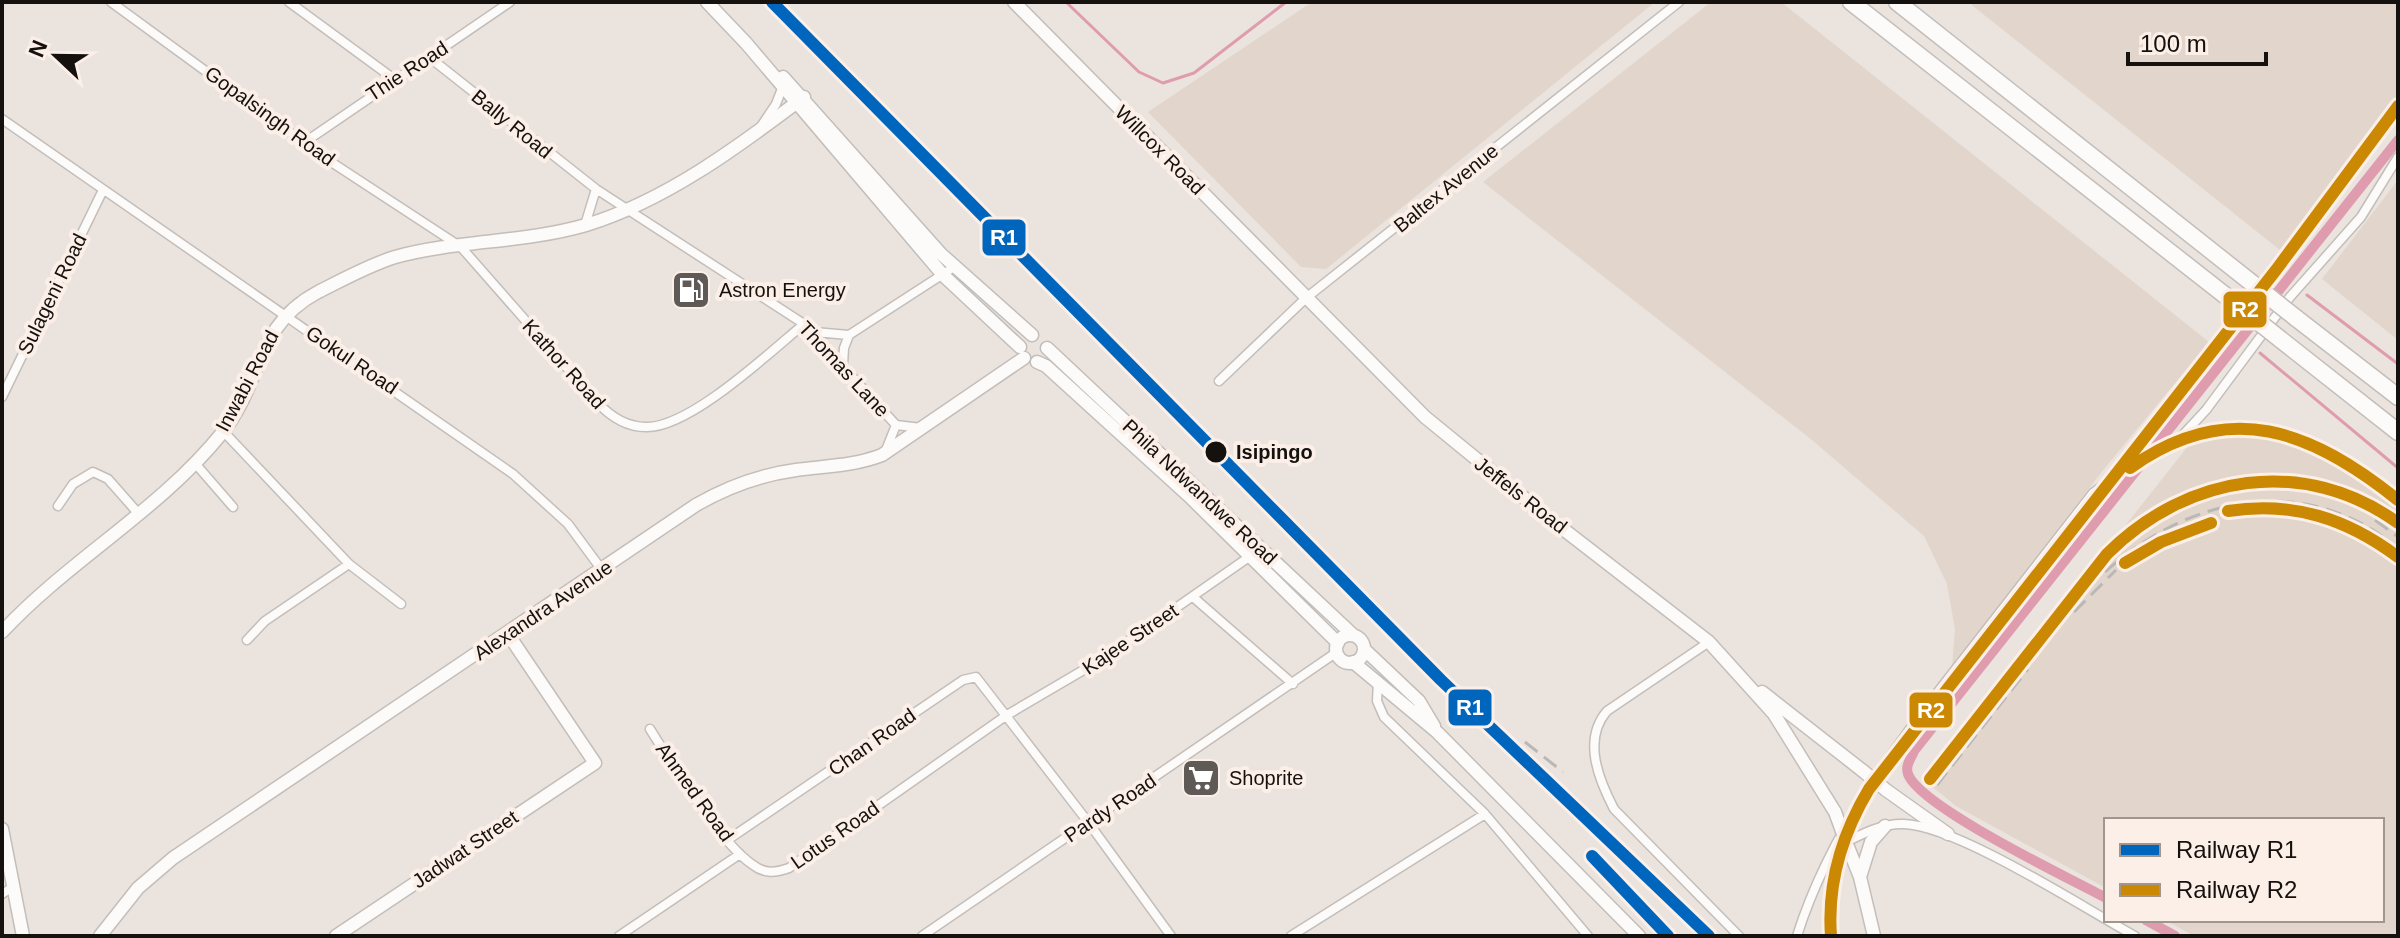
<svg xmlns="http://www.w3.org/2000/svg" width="2400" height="938" font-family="Helvetica,sans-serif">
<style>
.built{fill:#e2d5cc}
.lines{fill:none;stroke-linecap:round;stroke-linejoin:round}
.stream{stroke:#df9cae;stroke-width:3}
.canal{stroke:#df9cae;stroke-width:10}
.street-casing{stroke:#c3beba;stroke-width:11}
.secondary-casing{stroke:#c3beba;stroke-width:15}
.highway-casing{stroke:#c3beba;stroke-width:19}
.street{stroke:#fcfbfa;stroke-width:8}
.secondary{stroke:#fcfbfa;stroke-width:12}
.highway{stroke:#fcfbfa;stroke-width:16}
.rail{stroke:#bab8b7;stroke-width:3;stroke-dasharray:16 8;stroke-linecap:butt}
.street-bridge-casing{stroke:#c3beba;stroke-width:11;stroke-linecap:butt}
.secondary-bridge-casing{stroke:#c3beba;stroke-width:15;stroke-linecap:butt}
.highway-bridge-casing{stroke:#c3beba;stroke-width:19;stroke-linecap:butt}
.street-bridge{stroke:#fcfbfa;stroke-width:8}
.secondary-bridge{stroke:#fcfbfa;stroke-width:12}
.highway-bridge{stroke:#fcfbfa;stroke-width:16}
.rail-1-casing{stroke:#fbefe7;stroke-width:18}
.rail-2-casing{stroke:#fbefe7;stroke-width:18}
.rail-1{stroke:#0065bd;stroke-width:12}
.rail-2{stroke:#ca8803;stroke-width:12}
.stop-dot{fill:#15110e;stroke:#fbefe7;stroke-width:3}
.labels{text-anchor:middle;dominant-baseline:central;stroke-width:8;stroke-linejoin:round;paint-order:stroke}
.street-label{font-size:20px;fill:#15110e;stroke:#fbefe7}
.poi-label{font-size:20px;fill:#15110e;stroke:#fbefe7;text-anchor:start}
.stop-label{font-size:20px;font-weight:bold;fill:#15110e;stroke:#fbefe7;text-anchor:start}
.line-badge{stroke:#fbefe7;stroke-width:3}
.badge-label{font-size:22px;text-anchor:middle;font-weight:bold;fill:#fff}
</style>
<rect width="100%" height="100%" fill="#eae3de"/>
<path class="built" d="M1312,2H1655L1326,269L1301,267L1148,112Z
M1711,2H1781L2209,342L2104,469L1952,668L1955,629L1947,584L1924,536L1812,440L1483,182Z
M1968,2H2398V100L2280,250Z
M2398,180V340L2322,279Z
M2229,437L2262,438L2312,451L2338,463L2398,508V936H2194L2165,920H2382V820H2106V888L1956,806L1924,780L2189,445Z"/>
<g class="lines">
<path class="stream" d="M1066,2L1139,72L1163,83L1194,73L1286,2
M2307,295L2398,364
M2260,353L2398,468"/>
<path class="canal" d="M2106,898C2069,878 1920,807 1908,774C1905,765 1911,759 1914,751L2398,140
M2146,920L2175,936"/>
<defs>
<path id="street" d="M111,2L322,156L461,247L598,403C611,417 626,427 646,427C690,428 770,352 804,324
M289,2L394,79
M429,57L596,189L804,324L896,425L921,428
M2,119L513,474L568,524L602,570
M762,125L776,104L783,86
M305,142L510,2
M585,225L596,189
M814,332L849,335L954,267
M843,365L844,348L849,335
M1219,381L1306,298L1679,2
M2,397L103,190
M223,431L349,564L401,604
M2161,449L2180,438L2206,410L2290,297L2361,217L2398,157
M886,450L896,425
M194,462L233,507
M58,506L73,484L93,472L108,479L137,512
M1193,597L1293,684
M247,640L265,621L349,564
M1709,642L1607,711C1582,740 1599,780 1614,809L1739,936
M1378,681L1377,701L1384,717L1485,814L1588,936
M650,729C672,764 720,843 753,865C765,874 775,873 789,868L1007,715L1104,658L1249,557
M729,839L963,680L976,677L1088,822L1171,936
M1846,842C1864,833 1884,823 1904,824C1958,826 2082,907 2135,936
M2,894L13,887
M619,936L740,854
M922,936L1337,652
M1291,936L1485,814
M1797,936C1830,831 1898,742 1966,656C2008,602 2051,547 2093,493L2124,470"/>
<path id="secondary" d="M707,2L746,43L943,275L1020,347
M1014,2L1425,417L1545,515L1709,642L1774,714L1835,812
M783,77L941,254L1032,335
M1047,348L1353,635
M1037,362L1046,366L1189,496L1338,643
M2,632C69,560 160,510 222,433C263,382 254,326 318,292C342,280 369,265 395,257C457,240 524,243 586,225C665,201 738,147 804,97
M1336 649a14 14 0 1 1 28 0a14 14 0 1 1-28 0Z
M1364,649L1419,701L1434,726
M1353,662L1437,732L1639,936
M1762,692L1863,771
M1886,790L1948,834
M2,829L23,936
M1846,842L1860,877L1874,936
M1860,877L1871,842L1885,826
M100,936L138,888L173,858L696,505C727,487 759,475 796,470C825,466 854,466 882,455L1024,358
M336,936L595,763L508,634"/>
<path id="highway" d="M1851,2L2231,300
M1897,2L2248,280
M2296,318L2398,397
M2280,339L2398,432"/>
</defs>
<use href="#street" class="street-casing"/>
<use href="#secondary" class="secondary-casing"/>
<use href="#highway" class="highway-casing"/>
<use href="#street" class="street"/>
<use href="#secondary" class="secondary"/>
<use href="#highway" class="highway"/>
<path class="rail" d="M2126,470C2183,426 2263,417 2328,450C2354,463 2376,482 2398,500
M2375,520L2398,537
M2366,534L2398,557
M2164,541L2211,523
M2105,572C2182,502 2291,473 2382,536
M2074,612L2116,570
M2012,675C2045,631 2079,580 2119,542C2198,470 2311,460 2398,523
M1525,742L1563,772
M1937,785L2028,669
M1831,936C1827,882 1842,834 1869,789L2276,270L2398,106"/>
<defs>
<path id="street-bridge" d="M2124,470L2161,449"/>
<path id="secondary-bridge" d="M1863,771L1886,790
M1835,812L1846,842"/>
<path id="highway-bridge" d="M2248,280L2296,318
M2231,300L2280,339"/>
</defs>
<use href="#street-bridge" class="street-bridge-casing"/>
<use href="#secondary-bridge" class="secondary-bridge-casing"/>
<use href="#highway-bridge" class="highway-bridge-casing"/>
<use href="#street-bridge" class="street-bridge"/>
<use href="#secondary-bridge" class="secondary-bridge"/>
<use href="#highway-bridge" class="highway-bridge"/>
<defs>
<path id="rail-1" d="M772,2L1441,680L1709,936
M1592,856L1668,936"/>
<path id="rail-2" d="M2130,468C2229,397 2312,431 2398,500
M2228,511C2292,501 2346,518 2398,557
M2125,563L2161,542L2211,523
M1930,779L2107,554C2187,474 2304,455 2398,523
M1831,936C1827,882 1842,834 1869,789L2276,270L2398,106"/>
</defs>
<use href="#rail-1" class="rail-1-casing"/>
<use href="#rail-2" class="rail-2-casing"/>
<use href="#rail-1" class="rail-1"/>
<use href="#rail-2" class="rail-2"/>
</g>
<defs>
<symbol id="fuel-square" viewBox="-11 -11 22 22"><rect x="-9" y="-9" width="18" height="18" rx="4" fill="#605a57" stroke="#fbefe7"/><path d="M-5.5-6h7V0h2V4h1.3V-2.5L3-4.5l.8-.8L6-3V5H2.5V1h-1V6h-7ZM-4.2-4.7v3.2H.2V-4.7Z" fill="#fff"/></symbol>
<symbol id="supermarket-square" viewBox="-11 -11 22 22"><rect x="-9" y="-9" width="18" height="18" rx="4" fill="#605a57" stroke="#fbefe7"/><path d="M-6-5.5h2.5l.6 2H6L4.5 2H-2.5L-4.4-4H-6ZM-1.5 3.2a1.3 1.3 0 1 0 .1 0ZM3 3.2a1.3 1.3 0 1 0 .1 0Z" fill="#fff"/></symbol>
</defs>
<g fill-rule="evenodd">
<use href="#fuel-square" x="669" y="268" width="44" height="44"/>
<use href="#supermarket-square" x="1179" y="756" width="44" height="44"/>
</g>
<circle class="stop-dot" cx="1216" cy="452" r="12"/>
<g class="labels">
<g class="street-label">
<text transform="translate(407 71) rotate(-33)">Thie Road</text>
<text transform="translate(270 116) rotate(36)">Gopalsingh Road</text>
<text transform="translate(512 124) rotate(39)">Bally Road</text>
<text transform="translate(1160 150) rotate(45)">Willcox Road</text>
<text transform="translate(1446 188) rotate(-39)">Baltex Avenue</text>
<text transform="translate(52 294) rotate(-64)">Sulageni Road</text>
<text transform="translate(352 360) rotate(34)">Gokul Road</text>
<text transform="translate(564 364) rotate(48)">Kathor Road</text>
<text transform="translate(844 369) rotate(47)">Thomas Lane</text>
<text transform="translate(247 381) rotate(-62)">Inwabi Road</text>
<text transform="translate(1200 492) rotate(43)">Phila Ndwandwe Road</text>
<text transform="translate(1521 495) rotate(38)">Jeffels Road</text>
<text transform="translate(543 610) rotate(-34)">Alexandra Avenue</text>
<text transform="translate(1130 639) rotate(-34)">Kajee Street</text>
<text transform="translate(872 742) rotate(-35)">Chan Road</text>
<text transform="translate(695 792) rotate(54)">Ahmed Road</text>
<text transform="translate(1110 808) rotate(-34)">Pardy Road</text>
<text transform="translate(835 835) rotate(-35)">Lotus Road</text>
<text transform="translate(465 849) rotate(-34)">Jadwat Street</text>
</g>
<g class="poi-label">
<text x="719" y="290">Astron Energy</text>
<text x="1229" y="778">Shoprite</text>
</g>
<g class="stop-label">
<text x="1236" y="452">Isipingo</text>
</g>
</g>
<g class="line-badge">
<rect x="981" y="218" width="46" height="39" rx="8" fill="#0065bd"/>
<rect x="2222" y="290" width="46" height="39" rx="8" fill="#ca8803"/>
<rect x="1447" y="688" width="46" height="39" rx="8" fill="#0065bd"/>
<rect x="1908" y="691" width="46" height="38" rx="8" fill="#ca8803"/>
</g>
<g class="badge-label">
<text x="1004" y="245">R1</text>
<text x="2245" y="317">R2</text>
<text x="1470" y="715">R1</text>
<text x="1931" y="718">R2</text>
</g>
<rect width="2400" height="938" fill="none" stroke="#15110e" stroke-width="8"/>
<rect x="2104" y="818" width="280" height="104" fill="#fbefe7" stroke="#9f9690" stroke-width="2"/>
<rect x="2120" y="844" width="40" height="12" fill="#0065bd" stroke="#9f9690" stroke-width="2"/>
<text x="2176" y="858" font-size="24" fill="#15110e">Railway R1</text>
<rect x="2120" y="884" width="40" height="12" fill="#ca8803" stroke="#9f9690" stroke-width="2"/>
<text x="2176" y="898" font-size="24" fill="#15110e">Railway R2</text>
<g transform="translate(56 56) rotate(292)" stroke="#fbefe7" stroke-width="6" paint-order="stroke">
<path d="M0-6L14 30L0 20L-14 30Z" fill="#15110e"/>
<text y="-12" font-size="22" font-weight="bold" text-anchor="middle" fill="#15110e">N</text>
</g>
<path d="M2128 52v12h138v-12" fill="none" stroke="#15110e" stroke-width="4"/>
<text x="2140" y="52" font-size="24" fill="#15110e" stroke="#fbefe7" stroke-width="6" paint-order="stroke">100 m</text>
</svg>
